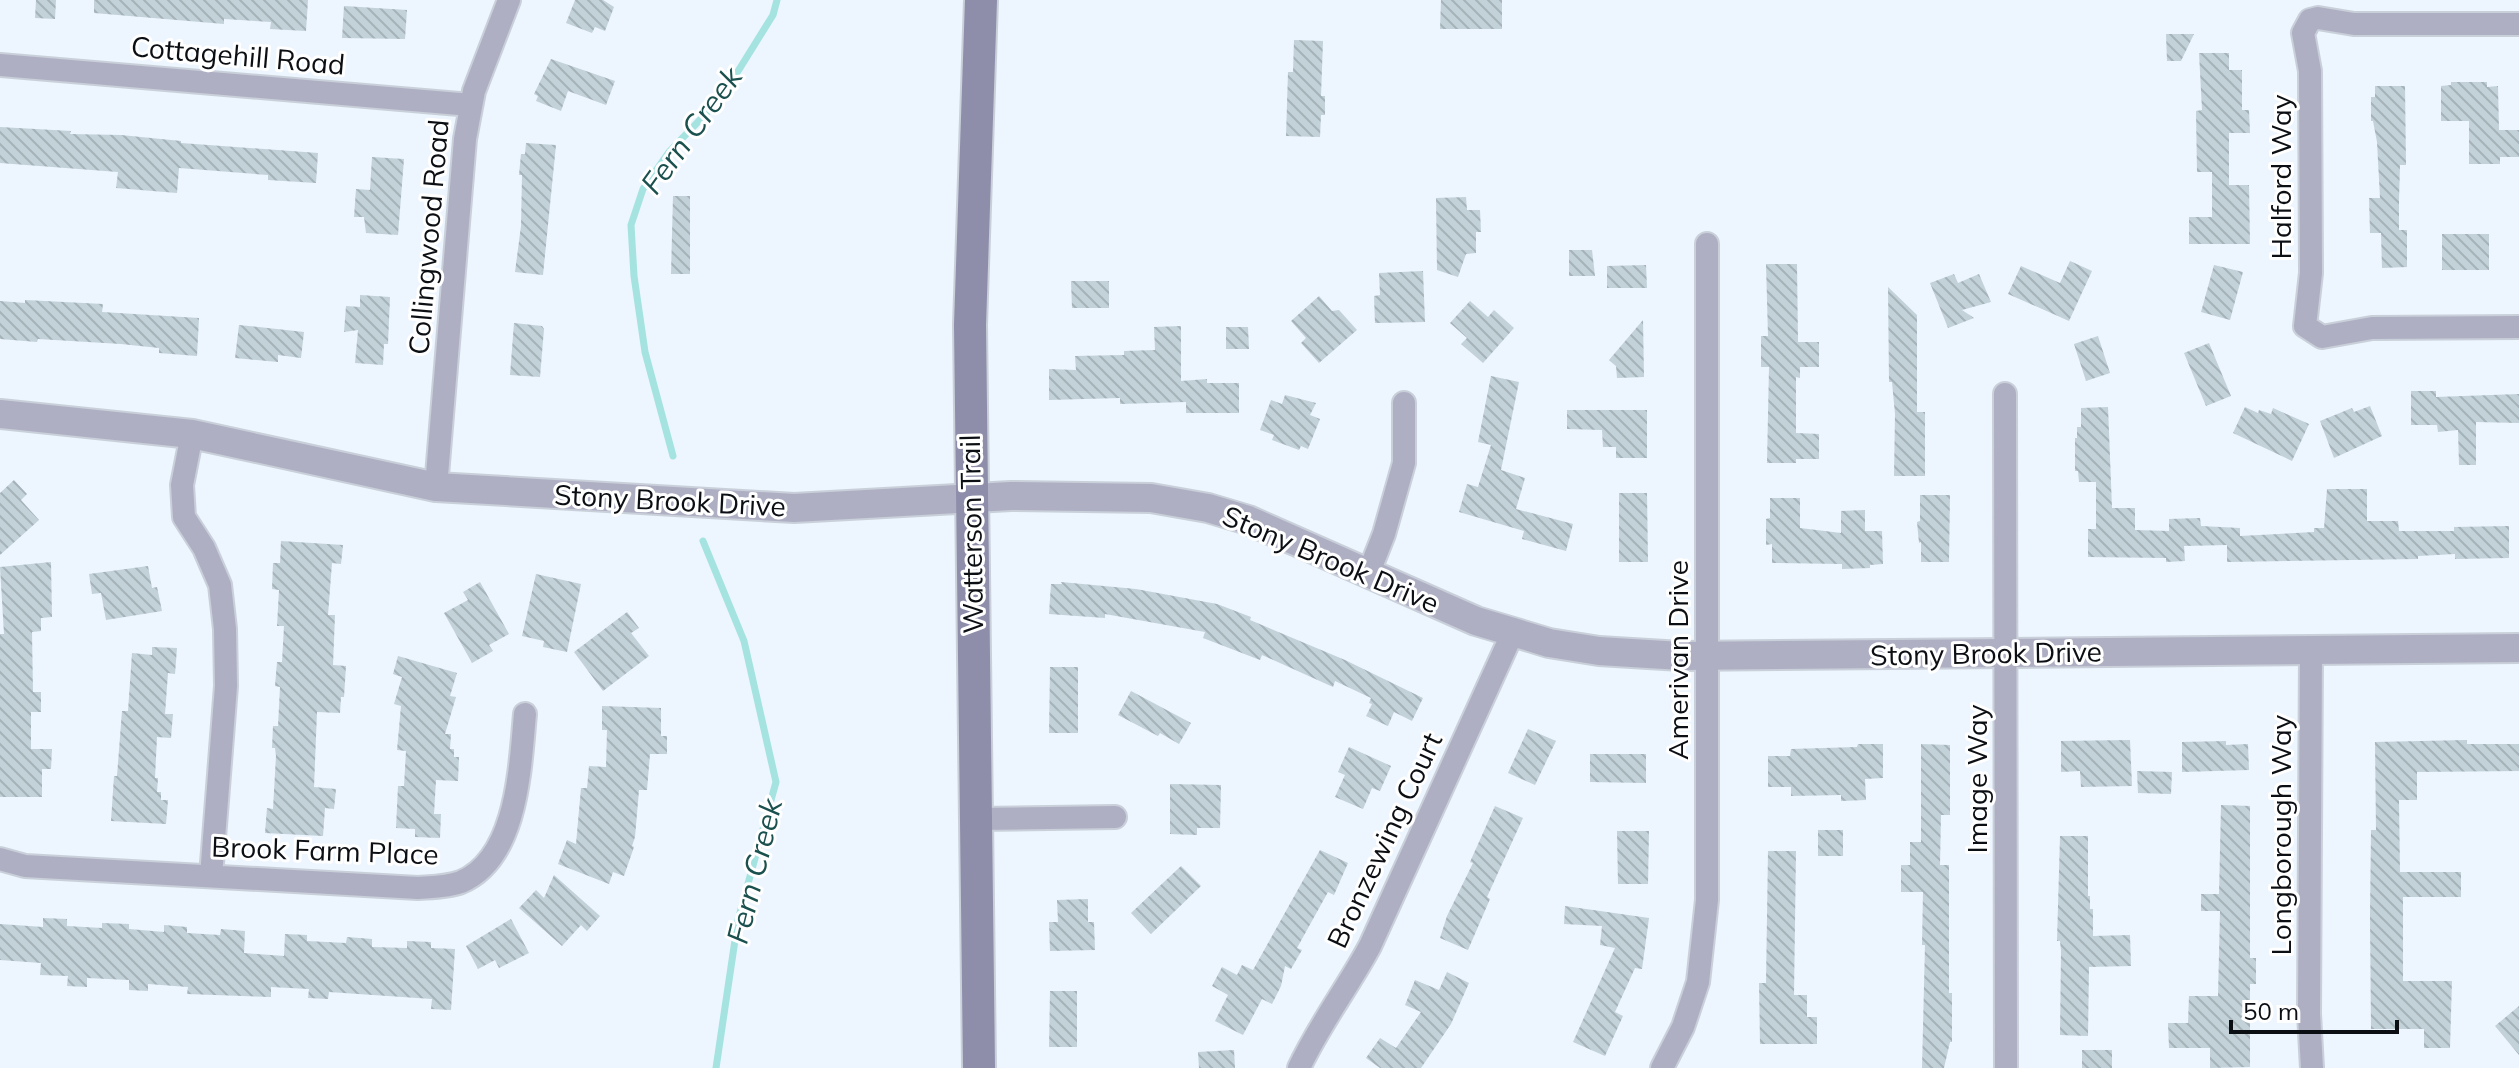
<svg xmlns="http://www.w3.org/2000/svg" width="2519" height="1068" font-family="Mulish,sans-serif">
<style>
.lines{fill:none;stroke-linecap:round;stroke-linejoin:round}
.stream{stroke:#a4e3df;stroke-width:7}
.building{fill:url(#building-back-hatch)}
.minor-casing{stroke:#c9d0d9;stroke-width:26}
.tertiary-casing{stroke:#c9d0d9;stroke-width:32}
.secondary-casing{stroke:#c9d0d9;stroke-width:36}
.minor{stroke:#afafc4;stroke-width:22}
.tertiary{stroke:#afafc4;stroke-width:28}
.secondary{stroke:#8e8eab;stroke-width:32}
.labels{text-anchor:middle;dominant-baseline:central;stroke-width:6;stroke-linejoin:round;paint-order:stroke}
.street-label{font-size:28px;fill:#0b0e12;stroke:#fff}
.water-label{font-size:30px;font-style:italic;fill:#1a504e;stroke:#fff}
</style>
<defs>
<pattern id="building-back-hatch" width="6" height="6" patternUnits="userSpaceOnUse" patternTransform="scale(2)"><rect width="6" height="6" fill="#c2d2d8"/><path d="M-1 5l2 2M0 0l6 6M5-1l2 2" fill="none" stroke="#a5b3b8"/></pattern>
</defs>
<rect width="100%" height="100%" fill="#edf5ff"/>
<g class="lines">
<path class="stream" d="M673,456L645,352L634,276L631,225L643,189L669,152L722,97L773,15L777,0
M703,541L744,641L776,782L738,920L716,1068"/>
</g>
<path class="building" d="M36,0H56L55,19L35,18Z
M94,0H308L306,31L270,29L271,22L224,19V24L94,13Z
M575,0H603L614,7L605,31L595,27L592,33L566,23Z
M1441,0H1502V29H1440Z
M344,6L407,10L405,39L342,38Z
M2166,34H2194L2181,61H2167Z
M1294,40L1323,41L1321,96H1325V115H1321L1320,137L1286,136L1288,72H1293Z
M2199,53H2229V70H2242V110H2249L2250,133H2229V185H2249L2250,244H2189V217H2212V172H2197L2196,111L2202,110Z
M551,59L615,81L606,105L568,91L561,111L536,101L538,96L534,94Z
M2451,82H2487V87L2498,86L2499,130H2519V157H2500V164H2469V121H2441V86L2451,85Z
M2375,86H2405L2406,165H2400L2399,201V230H2407V267L2382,268L2381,233H2370L2369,198H2380L2377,142L2373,121H2371V97H2375Z
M0,127L71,131L70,134L121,135L181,141V143L318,153L316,183L268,180V175L179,168L177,193L116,188L118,172L0,163Z
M526,143L556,145L543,275L515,272L521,226L522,175H519L521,154H525Z
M372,157L404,159L398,235L366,233L364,217H354L356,189L370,190Z
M673,196H690V274H671Z
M1466,197L1467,210H1480L1481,232H1476V253L1466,254L1458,277L1437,270L1436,198Z
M2442,234H2489V270H2442Z
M1569,250H1592L1595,276H1569Z
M2070,261L2092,271L2069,321L2008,294L2021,266L2060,283Z
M1766,264H1797L1798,342H1819V367H1800V378L1796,377V433L1819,434V459H1796V463H1767L1769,367H1761V336H1768Z
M1646,265L1647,288H1607V266Z
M2214,265L2243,272L2230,320L2201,312Z
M1423,271L1425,322L1375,323L1374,296L1380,295L1379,273Z
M1954,274L1958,283L1979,274L1991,302L1962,310L1974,318L1948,328L1930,283Z
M1071,281H1109V308H1072Z
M1888,287L1917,315V412H1925V476H1894L1895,414L1892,382H1889Z
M360,295L390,297L388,344H384L383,365L355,363L358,330L344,332L346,306L360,307Z
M1319,296L1332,311L1339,310L1357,330L1319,363L1301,343L1306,338L1291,321Z
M25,300L103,304L102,312L199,318L197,356L159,353V348L121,344L38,339L37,342L0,339V301L25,303Z
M1470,301L1488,317L1494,310L1514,328L1483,363L1461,344L1467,338L1450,323Z
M1643,320L1644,377L1617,378L1616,366L1609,360Z
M514,323L542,326L544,329L540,377L510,375Z
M239,325L304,332L301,358L278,355V362L235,358Z
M1181,326V381L1207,379V383H1239V413H1186V402L1120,404V398L1049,400V369L1076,370L1075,356L1124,355V351L1155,350L1154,327Z
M1226,327H1248L1249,349H1226Z
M2098,336L2110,373L2086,381L2074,344Z
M2209,343L2231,396L2206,406L2184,353Z
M1491,376L1519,382L1501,470L1525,478L1516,509L1573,524L1566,551L1522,539L1524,531L1459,512L1467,484L1478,487L1491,445L1478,442Z
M2411,391H2436V397L2519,394V423L2476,422V465H2459L2458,430L2438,432L2437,425H2411Z
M1285,395L1316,403L1310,415L1320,419L1308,449L1301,446L1299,450L1272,440L1274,435L1260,430L1271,400L1282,404Z
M2370,406L2382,436L2334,458L2320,421L2352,408L2354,412Z
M2108,407L2112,508H2135V530L2169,531V519L2200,518L2201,526L2240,528V536L2314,532V528H2324L2327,489H2367V521H2398L2399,531H2454V527L2509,526V558L2455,559V554L2418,556V559L2227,562V545L2184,546L2185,561L2166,562V558L2088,557V529H2096V482H2079L2078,471H2075V438H2077V427H2081V408Z
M2245,407L2258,413L2259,410L2271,414L2273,408L2309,424L2292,461L2233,433Z
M1567,410H1647V458H1616V447H1603L1602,430L1567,429Z
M14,480L27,494L21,500L39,520L0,555V493Z
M1619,493H1647L1648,562H1619Z
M1920,495H1950L1949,562H1921V542L1919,543L1917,522L1920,521Z
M1770,498H1800V528L1841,533V511L1865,510V531H1882L1883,564L1870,565V568L1842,569V564L1772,563V544L1766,545V519L1770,518Z
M281,541L343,545L341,564L332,563L328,615H335L333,665L346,666L344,697H341L340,713L317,712L314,787L336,789L334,809L325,808L323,836L265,833L267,808L273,809L276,756L275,748H272L273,726H278L280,687L275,686L277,662H282L284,626H277L279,590L272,589L273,563H280Z
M51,562L52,617L41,618V631L32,632L33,692H41V712H31V749H52L51,769H42V797H0V634H4L0,567Z
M148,566L152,588L157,587L162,611L106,620L101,593L92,594L89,574Z
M536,574L581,584L567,652L543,647L544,641L522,636Z
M480,582L509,634L489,645L493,651L472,663L444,613L468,600L463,592Z
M1061,582L1136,589L1217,604L1251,617L1250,620L1345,660L1423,698L1412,721L1394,712L1388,726L1366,716L1372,704L1369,703L1371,698L1335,681L1333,687L1262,655L1260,660L1203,638L1205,632L1105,614V618L1049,614L1051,584H1062Z
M627,612L639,628L631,633L649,656L603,691L574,652Z
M152,647L177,648L175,674L168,673L165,714H173L171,738L157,737L155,778H158L157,792H161V800H168L166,824L111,821L114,776H117L122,711H128L132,653L152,655Z
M398,656L457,673L450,696L456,697L445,734H451L450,749H454V757H459L458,781L436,780L434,814H441L440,838L415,837V829L396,828L398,786H404L406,751L397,750L401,706L394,704L402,677L393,674Z
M1050,667H1078V733H1049Z
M1131,691L1191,723L1179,744L1160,733L1158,736L1118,715Z
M602,706L661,708V736H667V754H650L647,790H639L635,837L632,846L634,847L624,876L613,872L609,884L558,864L567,840L576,844L581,788H587L589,766L606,767L607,730H602Z
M1528,729L1556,741L1535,785L1508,773Z
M2130,740L2132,786L2081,787L2080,771L2061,772V741Z
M2467,740V744H2519V771L2417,772V800H2399L2400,872H2461V897H2403V981H2452L2450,1048H2424V1029H2371L2370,916L2371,830H2376L2375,742Z
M2226,741V745L2248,744L2249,770L2182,772V742Z
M1858,744H1883V778L1865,779L1866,800L1841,801V795L1791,796V787H1768V756H1790L1791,749L1857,747Z
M1921,744L1950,745V815H1941L1940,865H1949V993H1952V1042H1950L1944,1068H1922L1925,945H1922L1923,892H1901V865H1910V842H1921Z
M1349,747L1391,766L1380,791L1372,788L1363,809L1335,797L1345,775L1338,772Z
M1590,754H1646V783L1590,782Z
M2137,771L2172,772L2171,794L2138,793Z
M1170,784L1221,785L1220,828H1197V835L1170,834Z
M2221,805L2250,806V958H2256V984H2250V1067L2210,1068V1048H2169L2168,1023H2188L2189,996H2218L2220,911H2201V894H2219Z
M1495,806L1523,818L1487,897L1490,899L1468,950L1440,938L1447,916L1473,863L1470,862Z
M1818,830H1843V856H1818Z
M1617,831H1649L1648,884H1618Z
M2060,836H2088V896H2090V909H2093V936L2130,935L2131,966L2089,967L2088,1036L2060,1035L2061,951L2060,941H2057Z
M1320,850L1348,863L1334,895L1328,892L1297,948L1302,950L1291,969L1285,966L1281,986L1272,1004L1262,999L1243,1035L1215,1021L1228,995L1212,986L1222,967L1237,975L1242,965L1253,970Z
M1768,851H1796L1794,995H1807V1017H1817V1044H1760L1759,983H1766Z
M1181,866L1201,886L1151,934L1131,913Z
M554,875L600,916L587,931L581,925L562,946L519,908L536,890L544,898Z
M1088,899V922H1094L1095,950L1050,951L1049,922H1058L1057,900Z
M1565,906L1649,918L1642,969L1635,968L1615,1012L1623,1016L1605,1056L1573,1042L1615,948L1600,945L1602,926L1564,924Z
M43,918L67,919V926L102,928V923L129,924V929L164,932V925L187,927V933L220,935L221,929L245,931L244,953L284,956L285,934L307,935V941L346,943L347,937L372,939V947L407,948V941L431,942V948L455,949L451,1010L431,1009L432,999L329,992L328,999L308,998L309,989L271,987V997L187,994L188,987L148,984V991L129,990V980L87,978V987L67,986L68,976L40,975L41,963L0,960V924L43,927Z
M511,919L529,953L499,968L495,960L478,969L466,946Z
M1447,972L1469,983L1451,1024L1421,1068H1380L1366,1058L1380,1038L1396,1048L1421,1012L1405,1005L1415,980L1439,990Z
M1050,991H1077V1047H1049Z
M2519,1006V1055L2495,1026Z
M1234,1050L1235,1068H1199L1198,1052Z
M2082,1050H2112V1068H2082Z"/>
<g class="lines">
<defs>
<path id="minor" d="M2519,24H2354L2318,18L2310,20L2303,33L2310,71L2311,273L2305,326L2322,337L2372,328L2519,327
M0,65L471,105
M2005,394L2006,1068
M192,434L182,485L184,517L204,548L220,585L225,629L226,686L211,876
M436,487L465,139L474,91L509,0
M1369,572L1384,534L1404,463V403
M2311,650L2309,1014L2312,1068
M975,819L1115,817
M0,859L25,866L418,888C432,887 448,887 461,882C518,858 520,766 525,714
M1299,1068C1319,1025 1348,987 1370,946L1513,632
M1662,1068L1683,1027L1698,982L1707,900V244"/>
<path id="tertiary" d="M0,414L192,434L436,487L794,508L1011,496L1151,498L1208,508L1248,520L1476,621L1513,632L1549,643L1599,651L1681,656L2519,648"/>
<path id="secondary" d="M979,1068L970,325L981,0"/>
</defs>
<use href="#minor" class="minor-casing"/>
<use href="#tertiary" class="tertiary-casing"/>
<use href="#secondary" class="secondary-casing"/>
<use href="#minor" class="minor"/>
<use href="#tertiary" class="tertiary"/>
<use href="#secondary" class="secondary"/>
</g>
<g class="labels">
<g class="street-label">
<text transform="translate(238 55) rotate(5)">Cottagehill Road</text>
<text transform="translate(2280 177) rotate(-90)">Halford Way</text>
<text transform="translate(428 237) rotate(-85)">Collingwood Road</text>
<text transform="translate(670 500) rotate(3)">Stony Brook Drive</text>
<text transform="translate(971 534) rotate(-91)">Watterson Trail</text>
<text transform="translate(1331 559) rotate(23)">Stony Brook Drive</text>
<text transform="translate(1986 653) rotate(-1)">Stony Brook Drive</text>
<text transform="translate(1677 660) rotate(-90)">Amerivan Drive</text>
<text transform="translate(1976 779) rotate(-90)">Image Way</text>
<text transform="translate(2280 835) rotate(-90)">Longborough Way</text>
<text transform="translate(1384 840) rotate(-65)">Bronzewing Court</text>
<text transform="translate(325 850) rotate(2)">Brook Farm Place</text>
</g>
<g class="water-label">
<text transform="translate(691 130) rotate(-54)">Fern Creek</text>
<text transform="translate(754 871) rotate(-76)">Fern Creek</text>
</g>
</g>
<path d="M2231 1020v12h166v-12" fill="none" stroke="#0b0e12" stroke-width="4"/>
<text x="2243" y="1020" font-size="24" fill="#0b0e12" stroke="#ffffff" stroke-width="6" paint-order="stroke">50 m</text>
</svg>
